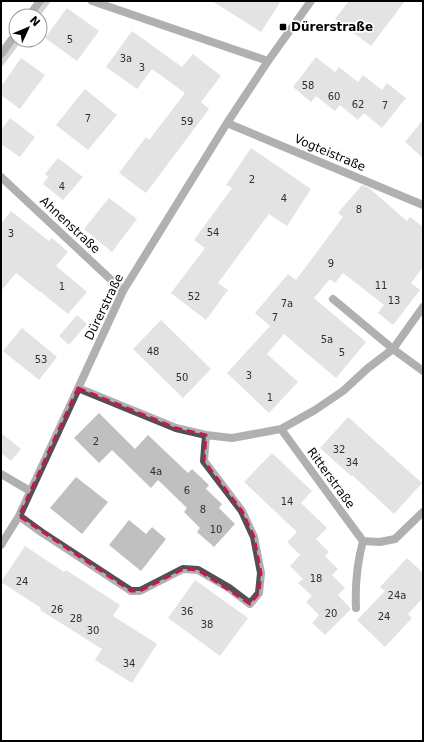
<svg xmlns="http://www.w3.org/2000/svg" width="424" height="742" font-family="'DejaVu Sans',sans-serif">
<style>
.lines{fill:none;stroke-linecap:round;stroke-linejoin:round}
.stream{stroke:#9f9f9f;stroke-width:5}
.building{fill:#c0c0c0}
.minor{stroke:#515151;stroke-width:8}
.marked{fill:none;stroke:#c2185b;stroke-width:3;stroke-dasharray:8 5;stroke-linejoin:round}
.poi-dot{fill:#000;stroke:#fff;stroke-width:1.5}
.labels{text-anchor:middle;dominant-baseline:central;stroke-width:3.5;stroke-linejoin:round;paint-order:stroke}
.number-label{font-size:10px;fill:#303030}
.poi-label{font-size:12px;font-weight:bold;fill:#000;stroke:#fff;text-anchor:start}
.street-label{font-size:12px;fill:#000;stroke:#fff}
</style>
<rect width="100%" height="100%" fill="#fff"/>
<g class="lines">
<path class="stream" d="M37,16L48,1
M1,64L19,40"/>
</g>
<path class="building" d="M212,1H281L261,32Z
M349,1H405L371,46L335,19Z
M67,8L99,31L77,61L45,38Z
M132,31L182,67L193,54L221,76L201,102L209,109L146,193L119,173L146,137L149,140L185,93L152,69L137,89L106,67Z
M316,57L335,72L339,67L358,82L363,75L382,90L387,83L406,98L382,128L364,113L358,120L340,105L335,111L316,96L311,102L293,87Z
M21,58L45,75L20,109L1,95V87Z
M85,89L117,115L88,150L56,125Z
M10,118L35,137L20,157L1,144V130Z
M423,120V158L405,142Z
M251,148L311,189L287,226L269,214L218,283L228,290L206,320L171,293L205,248L194,240L232,188L226,185Z
M58,158L83,177L63,200L43,184L48,177L45,174Z
M362,185L369,188L407,221L410,217L423,227V267L411,283L420,290L393,325L378,313L384,305L343,273L335,283L330,279L314,298L366,342L336,378L284,334L267,354L298,382L269,413L227,373L270,326L255,313L288,274L296,280L343,217L338,213Z
M109,198L137,219L112,252L84,229Z
M11,211L49,241L52,238L68,252L56,266L87,292L68,314L41,292H40L16,273L1,291V224Z
M77,315L87,324L69,345L59,336Z
M161,320L211,369L183,398L133,349Z
M22,328L57,357L39,380L3,351Z
M99,413L135,449L148,435L188,473L192,469L209,485L206,489L222,504L219,508L235,524L214,547L197,532L200,528L184,512L187,508L158,480L151,488L112,450L99,463L74,438Z
M348,417L422,483L394,514L352,475L351,476L320,448Z
M1,433L21,449L11,461L1,453Z
M272,453L312,491L301,503L327,528L316,539L329,552L325,556L338,569L332,575L345,588L338,595L350,608L351,609L325,635L312,623L319,615L306,602L312,596L298,583L303,579L290,566L300,555L287,542L297,532L244,482Z
M76,477L108,502L82,534L50,508Z
M129,520L146,534L152,527L166,539L141,571L109,545Z
M25,546L64,572L66,570L120,605L113,616L157,644L132,683L95,660L102,649L40,610L41,608L1,582Z
M407,558L423,573V598L408,614L412,618L385,647L357,620L385,591L380,587Z
M195,580L248,618L220,656L168,618Z"/>
<g class="lines">
<path class="minor" d="M92,1L268,61
M29,16L40,1
M1,54L16,34
M227,123L423,205
M1,177L123,291
M333,299L393,349L423,371
M78,388L176,428L206,435L232,438L281,429L315,410L343,391L368,368L393,349L423,307
M281,429L332,499L363,541
M1,474L30,491
M19,516L41,532L131,591H140L183,569L198,570L229,588L250,604L259,593L261,573L254,537L242,511L204,461L206,435
M1,545L19,516L123,291L227,123L268,61L311,1
M356,608C355,585 357,563 363,541L380,542L395,539L423,512"/>
</g>
<path d="M0 0H424V742H0ZM78,388L176,428L206,435L204,461L242,511L254,537L261,573L259,593L250,604L198,570L183,569L140,591H131L19,516Z" fill="#fff" fill-opacity=".55" fill-rule="evenodd"/>
<path class="marked" d="M78,388L176,428L206,435L204,461L242,511L254,537L261,573L259,593L250,604L198,570L183,569L140,591H131L19,516Z"/>
<rect class="poi-dot" x="279" y="23" width="8" height="8" rx="2"/>
<g class="labels">
<g class="number-label">
<text x="70" y="39">5</text>
<text x="126" y="58">3a</text>
<text x="142" y="67">3</text>
<text x="308" y="85">58</text>
<text x="334" y="96">60</text>
<text x="358" y="104">62</text>
<text x="385" y="105">7</text>
<text x="88" y="118">7</text>
<text x="187" y="121">59</text>
<text x="252" y="179">2</text>
<text x="62" y="186">4</text>
<text x="284" y="198">4</text>
<text x="359" y="209">8</text>
<text x="213" y="232">54</text>
<text x="11" y="233">3</text>
<text x="331" y="263">9</text>
<text x="381" y="285">11</text>
<text x="62" y="286">1</text>
<text x="194" y="296">52</text>
<text x="394" y="300">13</text>
<text x="287" y="303">7a</text>
<text x="275" y="317">7</text>
<text x="327" y="339">5a</text>
<text x="153" y="351">48</text>
<text x="342" y="352">5</text>
<text x="41" y="359">53</text>
<text x="249" y="375">3</text>
<text x="182" y="377">50</text>
<text x="270" y="397">1</text>
<text x="96" y="441">2</text>
<text x="339" y="449">32</text>
<text x="352" y="462">34</text>
<text x="156" y="471">4a</text>
<text x="187" y="490">6</text>
<text x="287" y="501">14</text>
<text x="203" y="509">8</text>
<text x="216" y="529">10</text>
<text x="316" y="578">18</text>
<text x="22" y="581">24</text>
<text x="397" y="595">24a</text>
<text x="57" y="609">26</text>
<text x="187" y="611">36</text>
<text x="331" y="613">20</text>
<text x="384" y="616">24</text>
<text x="76" y="618">28</text>
<text x="207" y="624">38</text>
<text x="93" y="630">30</text>
<text x="129" y="663">34</text>
</g>
<g class="poi-label">
<text x="291" y="27">Dürerstraße</text>
</g>
<g class="street-label">
<text transform="translate(330 153) rotate(23)">Vogteistraße</text>
<text transform="translate(70 225) rotate(43)">Ahnenstraße</text>
<text transform="translate(104 307) rotate(-64)">Dürerstraße</text>
<text transform="translate(331 478) rotate(54)">Ritterstraße</text>
</g>
</g>
<rect width="424" height="742" fill="none" stroke="#000000" stroke-width="4"/>
<g transform="translate(28 28) rotate(46)"><circle r="19" fill="#ffffff" stroke="#999999"/>
<path d="M0-3L7 15L0 10L-7 15Z" fill="#000000"/>
<text y="-6" font-size="11" font-weight="bold" text-anchor="middle" fill="#000000">N</text>
</g>
</svg>
